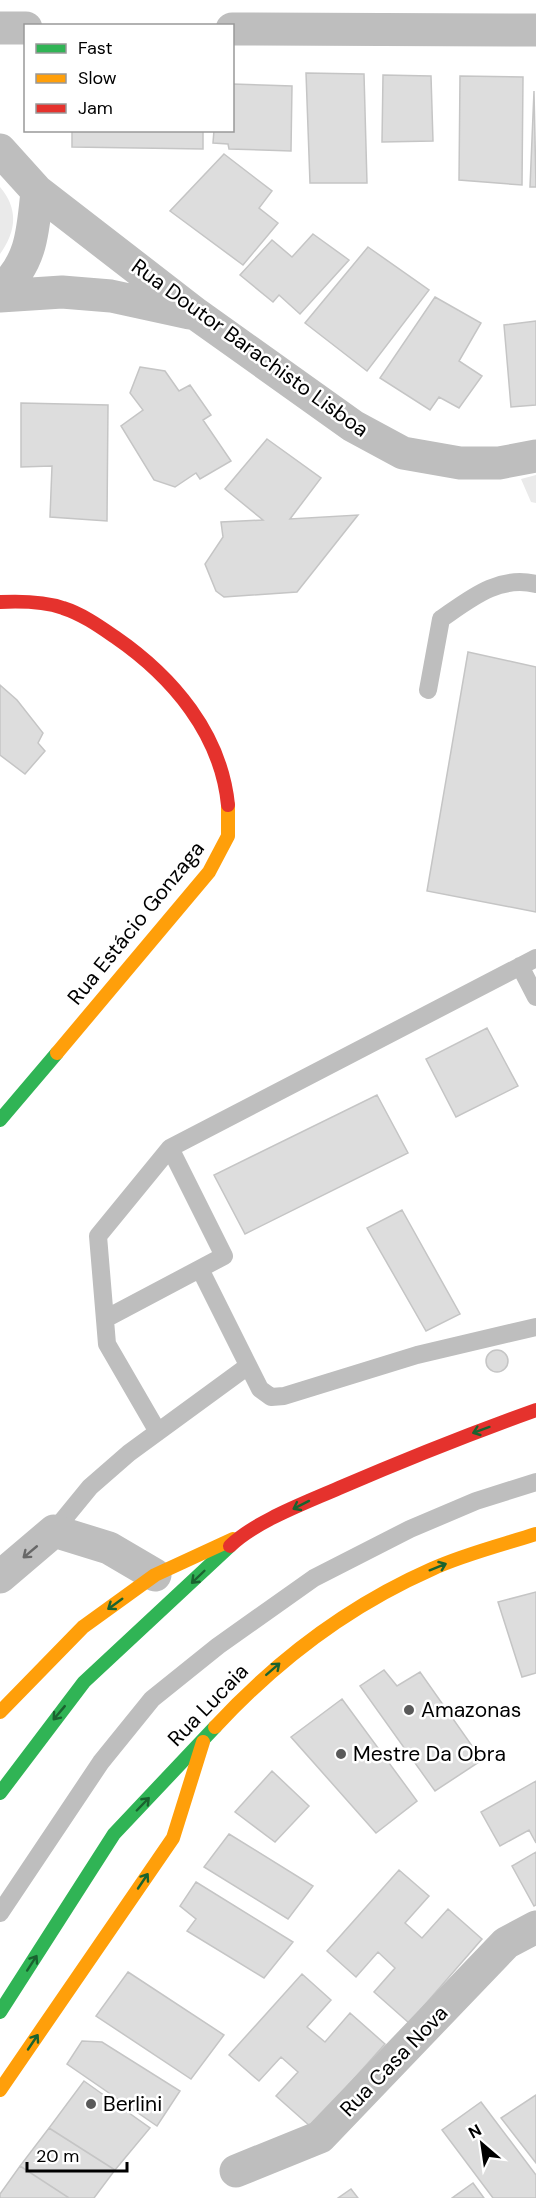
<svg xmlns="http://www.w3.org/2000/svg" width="536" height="2198" font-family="'DM Sans',sans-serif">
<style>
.green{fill:#eaeaea}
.building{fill:#ddd;stroke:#c5c5c5;stroke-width:1.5}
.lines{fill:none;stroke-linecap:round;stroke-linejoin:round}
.lane{stroke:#bebebe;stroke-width:18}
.street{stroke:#bebebe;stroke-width:33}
.fast{stroke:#30b455;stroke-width:14}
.slow{stroke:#ff9f0a;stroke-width:14}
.jam{stroke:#e5322d;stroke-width:14}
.oneway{stroke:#1a632f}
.oneway2{stroke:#686868}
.poi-dot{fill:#595959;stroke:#fff;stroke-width:2}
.labels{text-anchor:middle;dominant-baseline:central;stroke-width:5;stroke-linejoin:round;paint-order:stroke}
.street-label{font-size:21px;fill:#000;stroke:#fff}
.poi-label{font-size:21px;fill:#000;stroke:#fff;text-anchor:start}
</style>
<rect width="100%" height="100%" fill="#fff"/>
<path class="green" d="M0,187C19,209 16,232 0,254Z
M536,475V503L531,502L521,479Z"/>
<path class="building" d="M306,73L364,74L367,183H310Z
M383,75L431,76L433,141L382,142Z
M460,76L523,77L522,185L459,180Z
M232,84L292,86L291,151L229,149L228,144L213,143L214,130H232Z
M534,91L536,187H530Z
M72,130H203V149L72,147Z
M224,154L272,191L259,208L278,223L243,265L170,211Z
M313,234L349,260L300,314L279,295L273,302L240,275L272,240L292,257Z
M368,247L429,290L367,371L305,323Z
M435,297L481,323L459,361L482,376L459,408L439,397L430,410L380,378Z
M536,321V405L511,407L504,325Z
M140,367L165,371L179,391L190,385L211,415L203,420L231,461L200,479L196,473L175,487L154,480L121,426L143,410L130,393Z
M21,403L108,405L107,521L50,517L52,466L21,467Z
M267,439L321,478L290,519L358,515L297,592L224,597L216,591L205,564L223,537L221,522L263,520L225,489Z
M468,652L536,667V912L427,891Z
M0,685L17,700L43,733L38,743L45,751L25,774L0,755Z
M487,1028L518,1086L456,1117L426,1059Z
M377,1095L408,1153L245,1234L214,1175Z
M402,1210L460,1314L426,1331L367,1228Z
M486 1361a11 11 0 1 1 22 0a11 11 0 1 1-22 0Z
M536,1592V1673L522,1677L498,1602Z
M384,1670L397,1686L420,1672L482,1760L435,1791L360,1686Z
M342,1699L417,1801L376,1833L291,1737Z
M272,1771L309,1806L275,1842L235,1812Z
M536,1781V1843L529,1830L500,1846L481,1812Z
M229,1834L313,1886L288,1919L204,1867Z
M536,1852V1905L534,1906L512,1866Z
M399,1870L429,1896L405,1923L422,1938L448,1909L482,1939L409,2023L374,1992L395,1968L378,1952L356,1977L327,1951Z
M196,1882L293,1942L264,1978L187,1931L196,1919L180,1906Z
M128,1972L224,2035L191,2079L96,2016Z
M302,1974L331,2000L307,2027L325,2042L350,2013L385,2044L311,2127L276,2096L298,2072L281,2057L259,2081L229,2055Z
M82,2041L102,2042L180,2091L157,2126L67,2064Z
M84,2081L150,2128L115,2170L49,2128Z
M536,2095V2163L501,2118Z
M481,2102L536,2175V2198H493L442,2130Z
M49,2128L115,2170L94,2198H69L20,2166Z
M20,2166L69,2198H0V2194Z
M473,2183L484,2198H452Z
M351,2189L358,2198H338Z"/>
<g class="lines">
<path class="lane" d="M428,690L441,619C470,599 498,575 536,584
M520,966L536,997
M200,1269L260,1389L271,1397L284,1396L417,1355L536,1327
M105,1319L224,1256L170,1148L536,958
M158,1432L107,1344L98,1236L170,1148
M54,1531L90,1487L129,1453L248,1366
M0,1913L101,1762L152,1699L218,1646L314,1578L410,1529L476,1501L536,1482"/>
<path class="street" d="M0,28H26
M232,29L536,30
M0,150L37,191L196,314L353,426L403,453L460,463H499L536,456
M0,291C32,263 33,231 37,191
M0,296L62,292L111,296L189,313
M0,1577L54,1531L109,1548L155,1575
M236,2171L320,2137L506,1943L536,1927"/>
<path class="fast" d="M0,1120L57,1053
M0,1793L84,1682L230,1546
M0,2012L114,1834L215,1727"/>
<path class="slow" d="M57,1053L209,872L228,836V805
M0,1712L83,1627L155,1575L233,1539
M215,1727C277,1660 348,1606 432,1569C465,1554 502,1545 536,1534
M0,2090L173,1838L203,1742"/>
<path class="jam" d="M0,602C21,601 43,601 63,608C82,614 99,626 115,637C173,677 221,734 228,805
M230,1546C256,1521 305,1503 339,1488C404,1460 469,1434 536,1410"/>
</g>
<defs><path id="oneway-shaft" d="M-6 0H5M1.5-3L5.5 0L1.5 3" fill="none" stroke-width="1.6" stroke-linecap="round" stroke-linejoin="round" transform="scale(1.5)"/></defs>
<g class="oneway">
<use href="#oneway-shaft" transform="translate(481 1430) rotate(160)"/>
<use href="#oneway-shaft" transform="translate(301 1505) rotate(153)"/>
<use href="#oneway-shaft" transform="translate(438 1567) rotate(-22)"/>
<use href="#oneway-shaft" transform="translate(198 1577) rotate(136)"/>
<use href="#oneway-shaft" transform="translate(115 1604) rotate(144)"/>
<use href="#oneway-shaft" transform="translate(273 1669) rotate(-41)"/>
<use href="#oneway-shaft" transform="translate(59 1713) rotate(130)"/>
<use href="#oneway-shaft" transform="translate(143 1804) rotate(-46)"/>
<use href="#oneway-shaft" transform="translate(143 1881) rotate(-56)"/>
<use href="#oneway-shaft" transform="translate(32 1963) rotate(-57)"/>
<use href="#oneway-shaft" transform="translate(33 2042) rotate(-56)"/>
</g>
<use class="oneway2" href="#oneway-shaft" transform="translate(30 1552) rotate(140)"/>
<g class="poi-dot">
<circle cx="409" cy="1710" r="6"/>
<circle cx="341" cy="1754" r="6"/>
<circle cx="91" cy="2104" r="6"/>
</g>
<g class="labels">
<g class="street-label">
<text transform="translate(250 348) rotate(36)">Rua Doutor Barachisto Lisboa</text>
<text transform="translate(136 923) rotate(-51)">Rua Estácio Gonzaga</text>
<text transform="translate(208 1705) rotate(-46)">Rua Lucaia</text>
<text transform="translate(394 2061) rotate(-46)">Rua Casa Nova</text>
</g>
<g class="poi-label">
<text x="421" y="1710">Amazonas</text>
<text x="353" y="1754">Mestre Da Obra</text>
<text x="103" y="2104">Berlini</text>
</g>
</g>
<rect x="24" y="24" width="210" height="108" fill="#ffffff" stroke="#999999" stroke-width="1.5"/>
<rect x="36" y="44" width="30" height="9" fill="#30b455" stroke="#999999" stroke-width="1.5"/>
<text x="78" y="54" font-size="18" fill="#000000">Fast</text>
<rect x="36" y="74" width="30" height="9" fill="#ff9f0a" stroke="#999999" stroke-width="1.5"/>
<text x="78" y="84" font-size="18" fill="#000000">Slow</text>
<rect x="36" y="104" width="30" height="9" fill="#e5322d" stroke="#999999" stroke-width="1.5"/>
<text x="78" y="114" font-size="18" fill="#000000">Jam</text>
<g transform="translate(482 2144) rotate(331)" stroke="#ffffff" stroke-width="4.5" paint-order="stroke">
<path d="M0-4.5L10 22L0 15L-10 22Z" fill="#000000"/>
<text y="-9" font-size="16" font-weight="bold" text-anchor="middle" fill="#000000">N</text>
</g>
<path d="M27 2162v9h100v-9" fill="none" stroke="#000000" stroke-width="3"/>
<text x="36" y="2162" font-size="18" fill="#000000" stroke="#ffffff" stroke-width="4.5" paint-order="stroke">20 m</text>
</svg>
